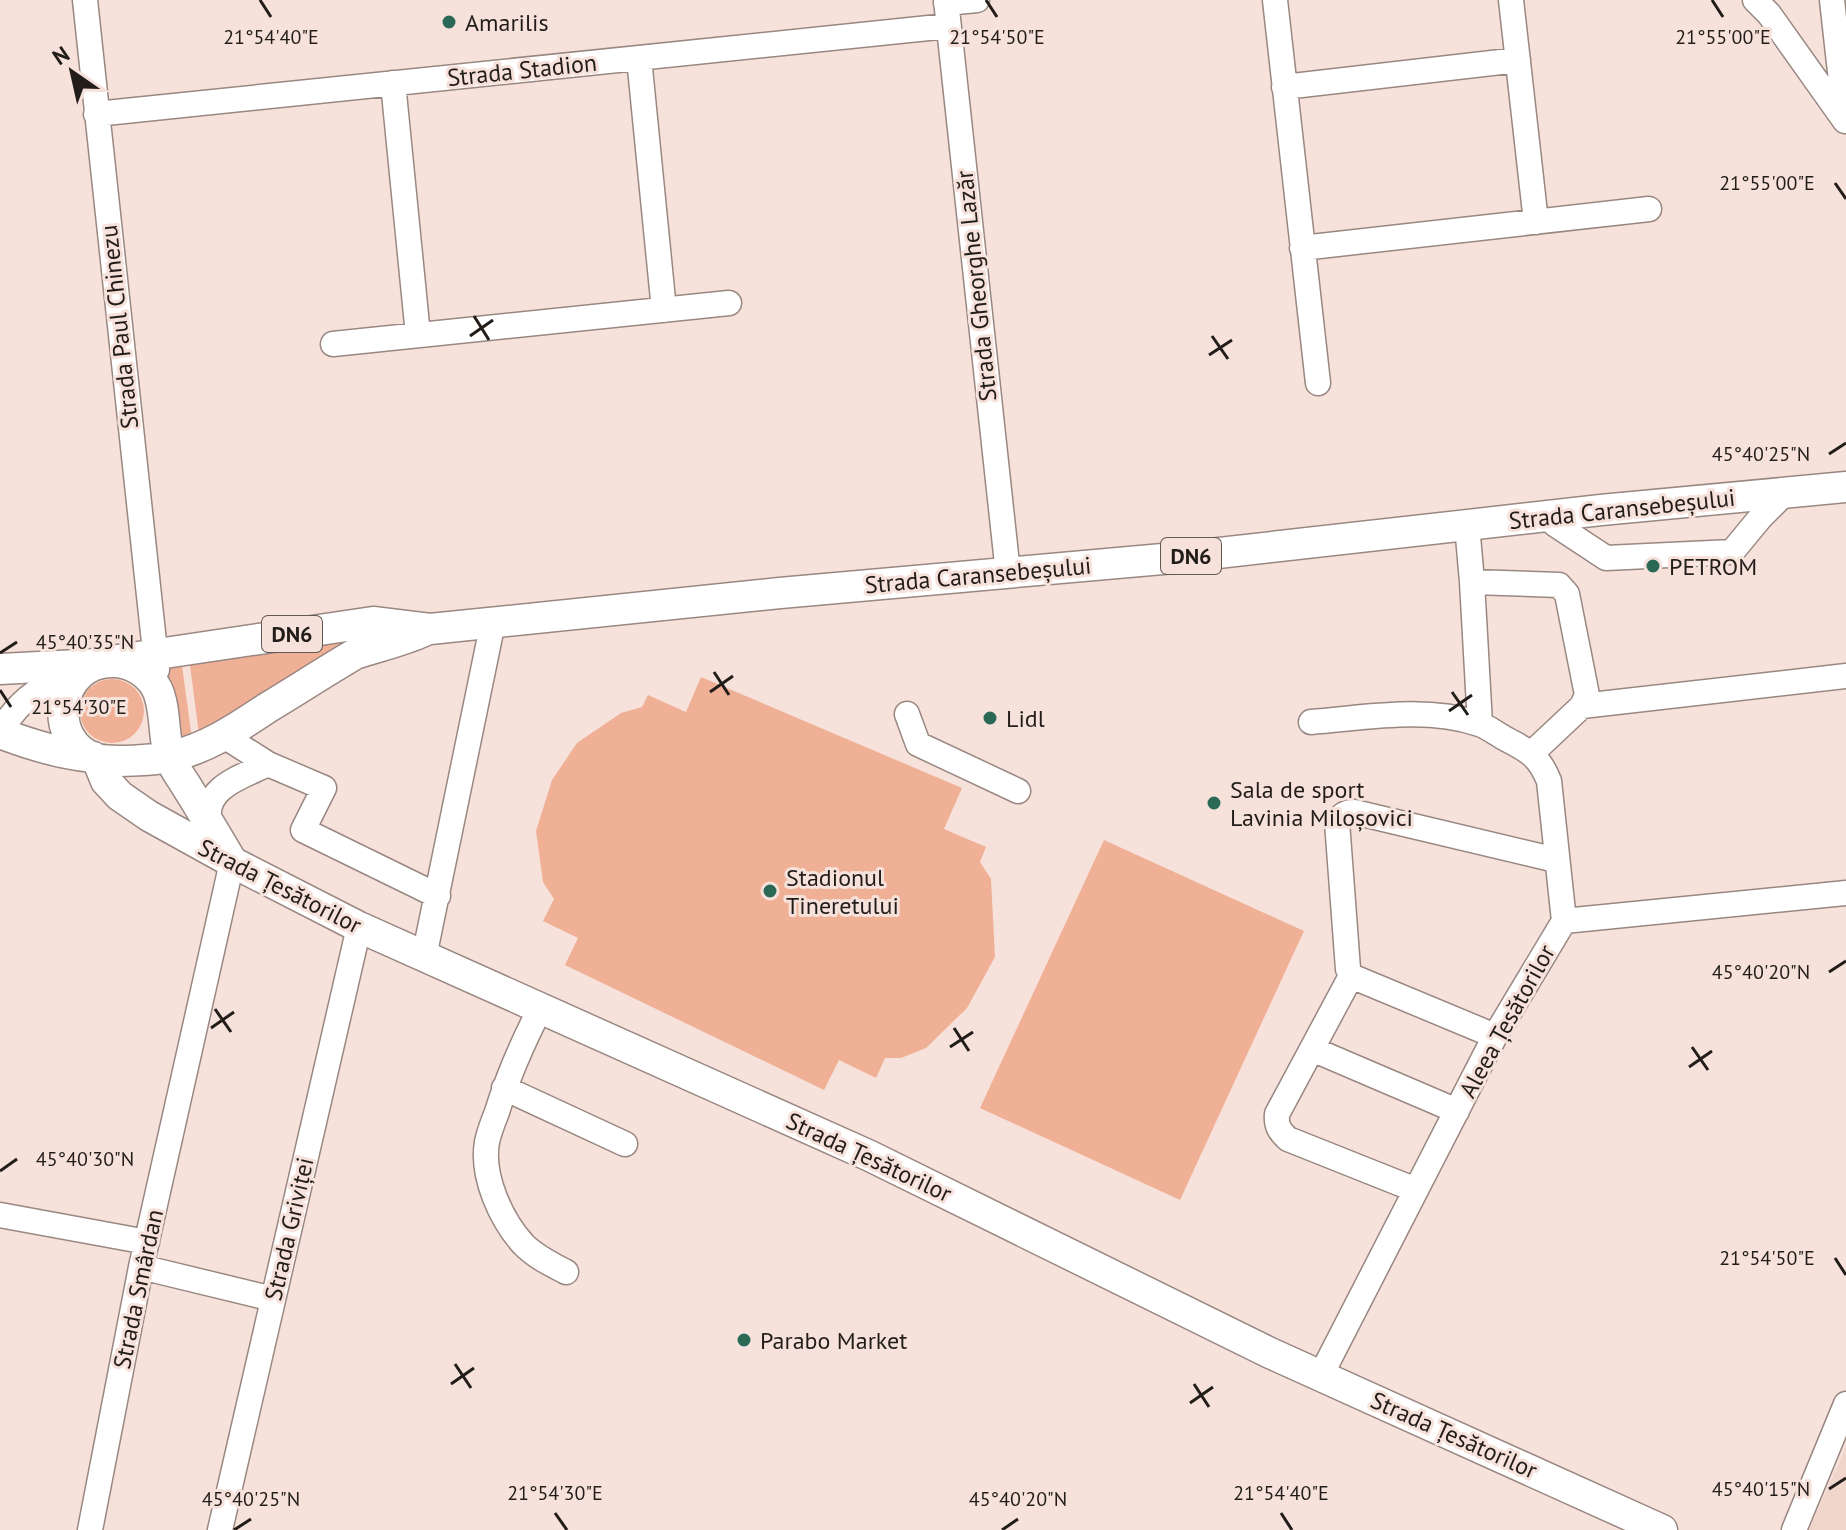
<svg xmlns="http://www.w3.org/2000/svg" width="1846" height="1530" font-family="'PT Sans',sans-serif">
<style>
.built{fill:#f0d5cb}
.green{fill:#f0b096}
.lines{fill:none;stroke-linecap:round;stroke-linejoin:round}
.minor-casing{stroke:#998781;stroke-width:27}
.major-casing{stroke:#998781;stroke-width:33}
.minor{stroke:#fff;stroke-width:24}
.major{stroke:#fff;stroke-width:30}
.ticks{fill:none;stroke:#231d1a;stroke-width:3}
.poi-dot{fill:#2a6956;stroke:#f6e2db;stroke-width:3}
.labels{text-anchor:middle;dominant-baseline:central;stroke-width:6;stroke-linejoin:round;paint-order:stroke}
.shield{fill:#f6e2db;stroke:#625854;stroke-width:2}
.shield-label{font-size:22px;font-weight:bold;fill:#231d1a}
.poi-label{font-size:24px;fill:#231d1a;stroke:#f6e2db;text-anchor:start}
.street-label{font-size:24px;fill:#231d1a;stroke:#f6e2db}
.ticks-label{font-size:20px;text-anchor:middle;fill:#231d1a;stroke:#f6e2db;stroke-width:6;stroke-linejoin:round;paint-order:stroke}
</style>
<rect width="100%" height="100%" fill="#f6e2db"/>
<path class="built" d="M1846,1447V1530H1809Z"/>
<path class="green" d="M362,638L199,734L189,658Z
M181,658L192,739L183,742L176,731L164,664Z
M701,677L962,788L944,829L986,847L980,862L991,879L995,957L967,1008L926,1048L901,1058H885L876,1078L839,1060L824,1090L565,965L578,938L543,921L554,899L543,882L536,831L552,780L577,743L621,713L642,707L648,695L686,712Z
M80 711a32 32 0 1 1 64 0a32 32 0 1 1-64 0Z
M1104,840L1304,931L1180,1200L980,1108Z"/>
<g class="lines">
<defs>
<path id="minor" d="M85,0L157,670
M946,0L1008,573
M1275,0L1318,383
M1511,0L1536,222
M1755,0L1769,14L1845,121
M1832,0L1845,117
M946,3L977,0
M639,58L664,310
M393,83L418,335
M1284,87L1518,60
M96,114L948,26
M1302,248L1649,209
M333,344L729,303
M1546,516L1556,525L1606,558L1732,552L1760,518L1786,492
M1467,525L1472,582L1559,585L1567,594L1587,695L1582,706L1532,753
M1472,582L1480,724
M1582,706L1846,676
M907,714L918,744L1018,791
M1311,722C1365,718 1425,706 1479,724C1488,727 1497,734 1506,739C1529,751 1539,756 1549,781L1564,921
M0,732C21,696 45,683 83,671
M224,736L268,764L324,788L303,830L438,896
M210,825C200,788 242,777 268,764
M424,957L493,622
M1351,976L1277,1114C1276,1125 1279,1131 1288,1139L1416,1190
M540,1009C523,1042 508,1076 497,1112C493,1122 489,1132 487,1142C481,1176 501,1220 524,1245C536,1257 551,1264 566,1272
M1495,1036L1351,976L1348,969L1337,822C1342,815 1345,812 1354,812L1556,860
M1312,1049L1457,1111
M504,1088L625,1144
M0,1215L147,1242
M141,1267L273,1299
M1321,1375L1495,1036L1564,921L1846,893
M90,1530L141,1267L232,862
M220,1530L359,927
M1794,1530L1846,1404"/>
<path id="major" d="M111,661L373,622L430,629L780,593L1174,558L1601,510L1846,487
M0,669L97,664
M0,733C31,745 60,754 93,757
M97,759L106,781L120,796L149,816L232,862L359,927L870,1156L1270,1353L1662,1530
M231,860C216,835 202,811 187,787C181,777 172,766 169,755C163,734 166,708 157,689C149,673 131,662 113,662C57,661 44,742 97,759C112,763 154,760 169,757C206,749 237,728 267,708C297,690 326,671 355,654C379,646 402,641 424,631"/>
</defs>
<use href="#minor" class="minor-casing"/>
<use href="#major" class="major-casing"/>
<use href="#minor" class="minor"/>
<use href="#major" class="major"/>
</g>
<path class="ticks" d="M260,0L271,17M986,0L997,17M1712,0L1723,17M1835,183L1846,199M474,316L489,340M470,336L493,320M1212,336L1228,359M1209,355L1232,340M1829,454L1846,443M0,653L17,642M714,672L729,695M0,690L11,707M710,692L733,676M1452,692L1468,715M1449,711L1472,695M1829,972L1846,961M215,1009L231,1032M211,1028L234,1012M954,1028L969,1051M950,1047L973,1032M1692,1047L1708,1070M1689,1067L1712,1051M0,1171L17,1159M1835,1258L1846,1275M455,1364L471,1388M451,1384L474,1368M1194,1384L1209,1407M1190,1403L1213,1387M1829,1489L1846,1478M555,1513L567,1530M1281,1513L1292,1530M234,1530L251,1519M1002,1530L1018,1519"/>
<g class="poi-dot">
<circle cx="449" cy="22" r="8"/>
<circle cx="1653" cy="566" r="8"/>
<circle cx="990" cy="718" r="8"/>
<circle cx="1214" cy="803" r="8"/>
<circle cx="770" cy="891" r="8"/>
<circle cx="744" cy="1340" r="8"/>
</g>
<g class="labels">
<g class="shield">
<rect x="1161" y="538" width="60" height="36" rx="6"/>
<rect x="262" y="616" width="60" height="36" rx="6"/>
</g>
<g class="shield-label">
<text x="1191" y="556">DN6</text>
<text x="292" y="634">DN6</text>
</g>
<g class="poi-label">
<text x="465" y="22">Amarilis</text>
<text x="1669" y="566">PETROM</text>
<text x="1006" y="718">Lidl</text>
<text x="1230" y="789">Sala de sport<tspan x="1230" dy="28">Lavinia Miloșovici</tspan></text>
<text x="786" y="877">Stadionul<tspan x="786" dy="28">Tineretului</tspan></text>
<text x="760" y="1340">Parabo Market</text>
</g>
<g class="street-label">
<text transform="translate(522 70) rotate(-6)">Strada Stadion</text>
<text transform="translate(976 286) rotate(-96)">Strada Gheorghe Lazăr</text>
<text transform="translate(119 327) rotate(-96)">Strada Paul Chinezu</text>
<text transform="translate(1622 509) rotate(-6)">Strada Caransebeșului</text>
<text transform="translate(978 575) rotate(-5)">Strada Caransebeșului</text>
<text transform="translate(280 886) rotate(27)">Strada Țesătorilor</text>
<text transform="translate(1507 1021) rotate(-61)">Aleea Țesătorilor</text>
<text transform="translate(869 1157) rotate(25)">Strada Țesătorilor</text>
<text transform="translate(289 1229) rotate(-77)">Strada Griviței</text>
<text transform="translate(138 1289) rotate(-78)">Strada Smârdan</text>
<text transform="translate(1454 1435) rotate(24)">Strada Țesătorilor</text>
</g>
</g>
<g class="ticks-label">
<text x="271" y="44">21°54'40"E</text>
<text x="997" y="44">21°54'50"E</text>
<text x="1723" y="44">21°55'00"E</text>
<text x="1767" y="190">21°55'00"E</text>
<text x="1761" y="461">45°40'25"N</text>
<text x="85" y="649">45°40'35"N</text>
<text x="79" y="714">21°54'30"E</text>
<text x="1761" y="979">45°40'20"N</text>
<text x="85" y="1166">45°40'30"N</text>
<text x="1767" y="1265">21°54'50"E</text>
<text x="1761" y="1496">45°40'15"N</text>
<text x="555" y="1500">21°54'30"E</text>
<text x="1281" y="1500">21°54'40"E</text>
<text x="251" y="1506">45°40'25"N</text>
<text x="1018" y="1506">45°40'20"N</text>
</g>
<g transform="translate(72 72) rotate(326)" stroke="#f6e2db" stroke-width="6" paint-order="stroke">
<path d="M0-6L14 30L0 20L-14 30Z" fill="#231d1a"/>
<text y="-12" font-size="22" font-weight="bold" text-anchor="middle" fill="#231d1a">N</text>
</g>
</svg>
